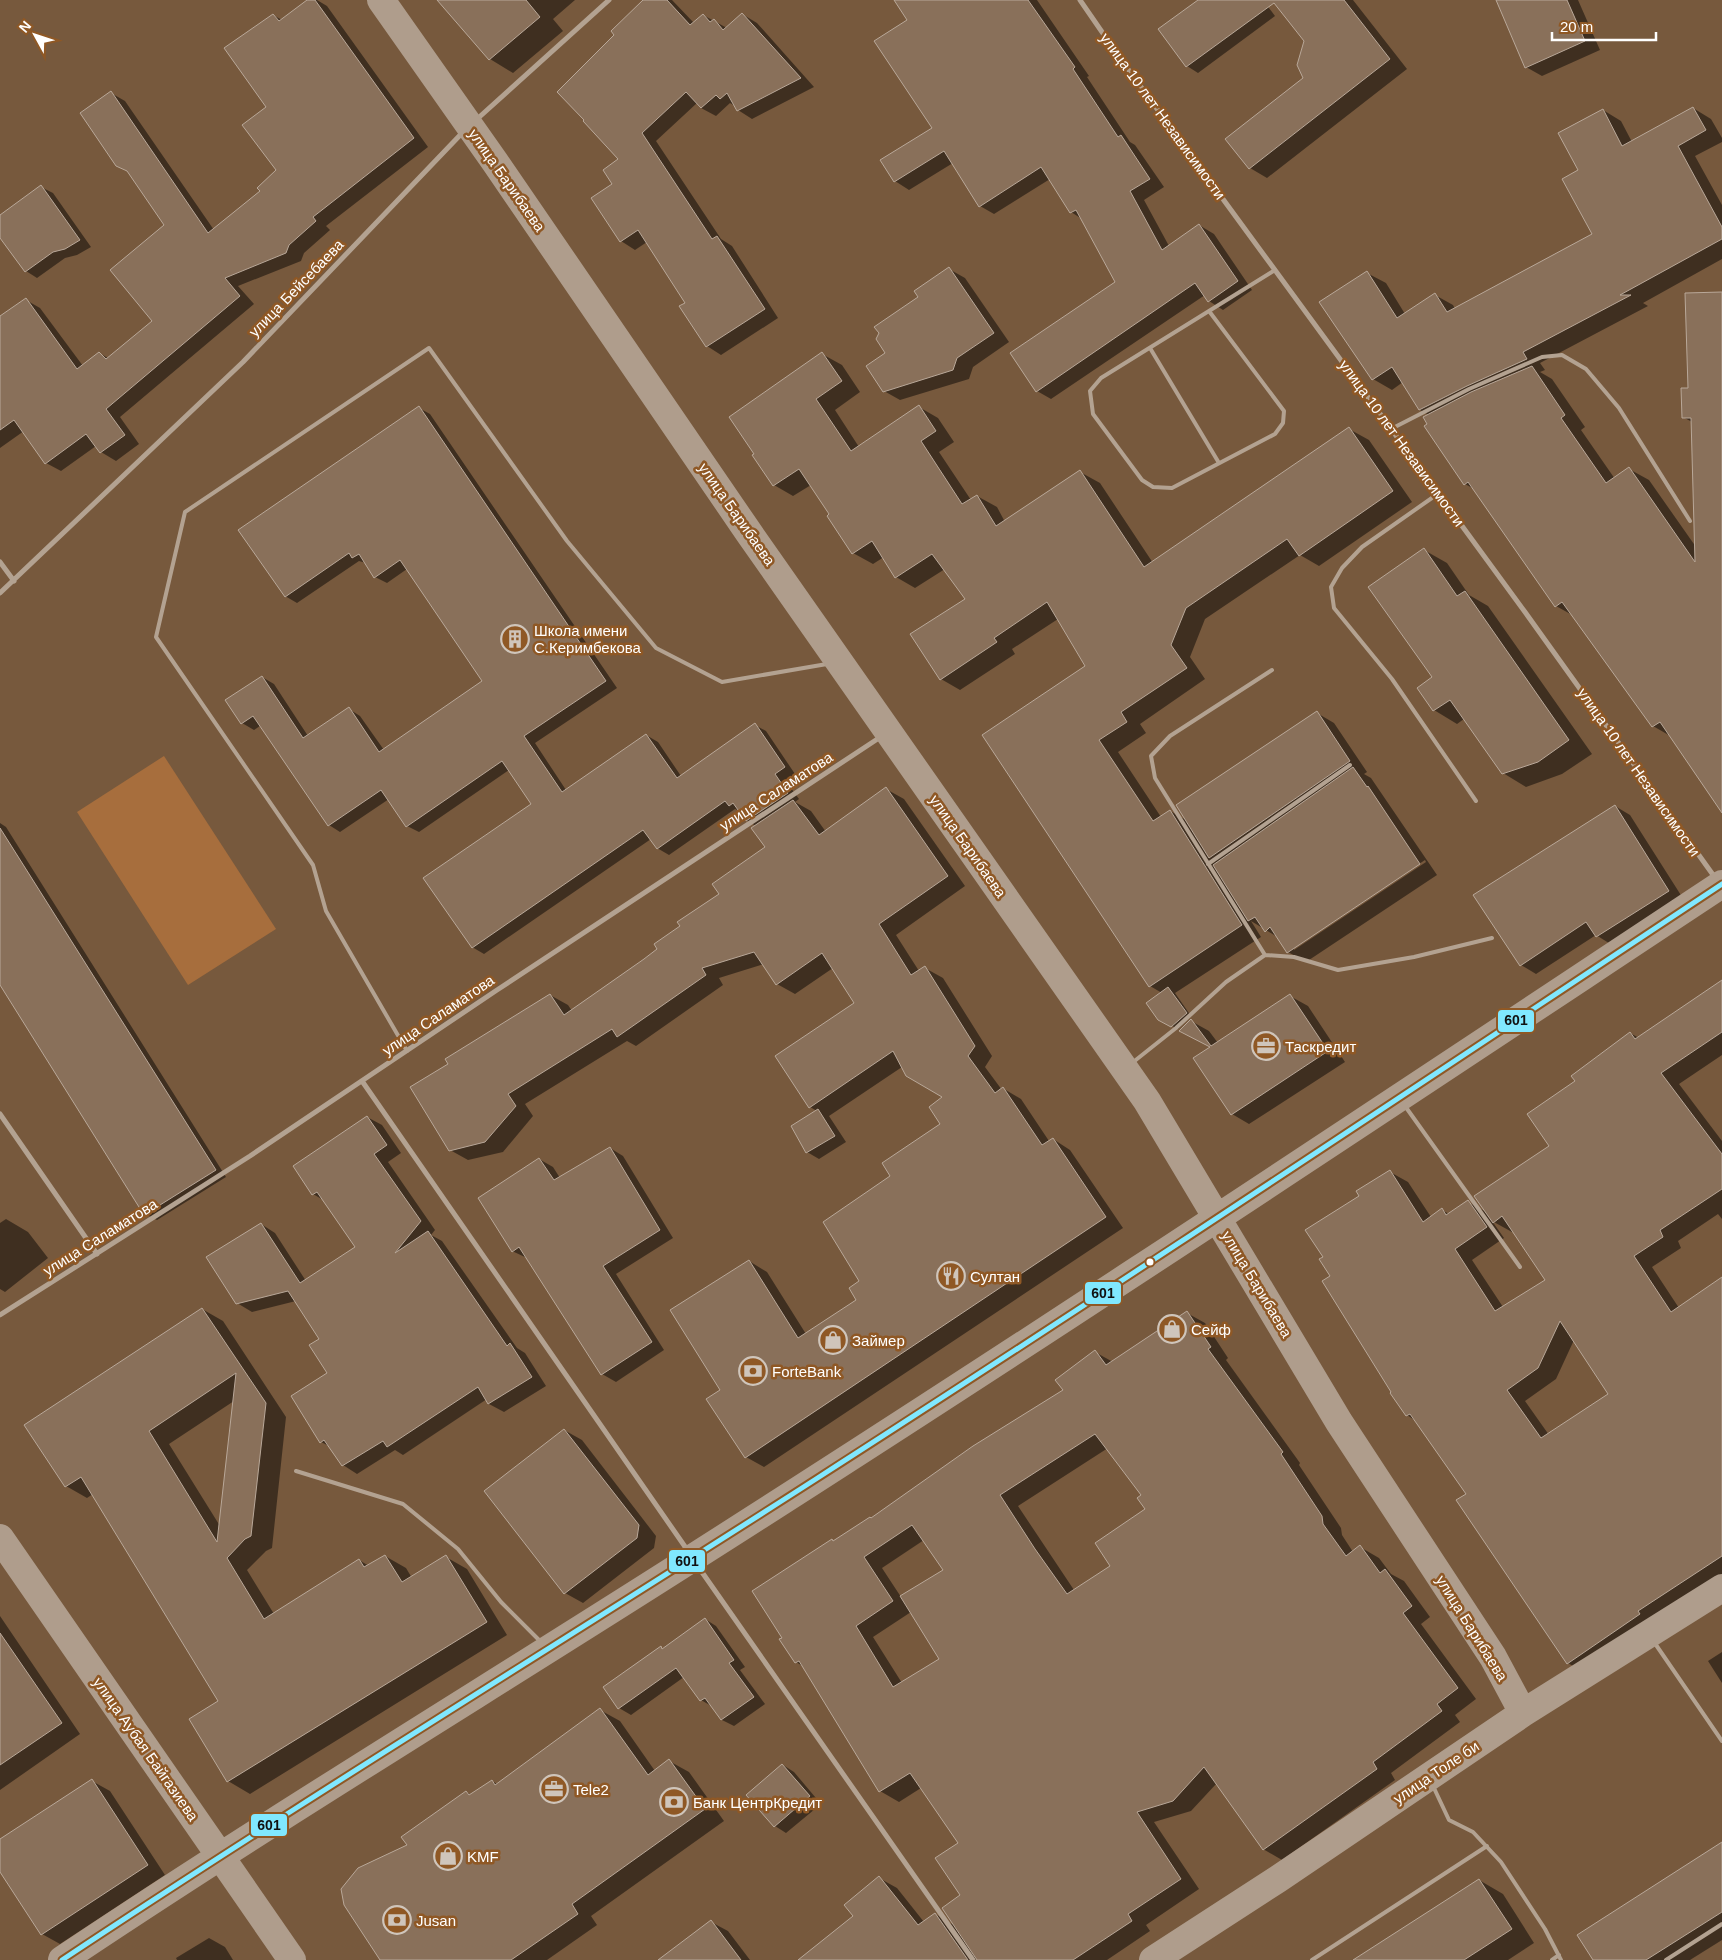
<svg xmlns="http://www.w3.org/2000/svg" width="1722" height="1960" font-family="Arial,sans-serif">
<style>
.green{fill:#a76e3d}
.shadow{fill:#0007;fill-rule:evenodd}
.building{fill:#89705a;stroke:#b9a899;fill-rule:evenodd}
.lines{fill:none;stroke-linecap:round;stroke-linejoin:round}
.lane{stroke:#b3a291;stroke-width:4}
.street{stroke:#b3a291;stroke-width:5}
.secondary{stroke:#af9d8c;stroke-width:28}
.bus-1-casing{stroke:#8f5825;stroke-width:9}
.bus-1{stroke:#80e8ff;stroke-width:5}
.bus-dot{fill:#fff;stroke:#8f5825;stroke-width:2}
.labels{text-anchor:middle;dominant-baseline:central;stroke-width:5;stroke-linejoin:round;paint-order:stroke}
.street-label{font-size:15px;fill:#fff;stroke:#8f5825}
.poi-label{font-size:15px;fill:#fff;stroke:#8f5825;text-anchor:start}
.line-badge{stroke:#8f5825;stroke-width:2}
.pale-badge-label{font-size:14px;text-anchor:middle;font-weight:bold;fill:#111}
</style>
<rect width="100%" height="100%" fill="#77593d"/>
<path class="green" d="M164,756L276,929L188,985L77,812Z"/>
<path class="shadow" d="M309,0H317L327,6L428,147L326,226L330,230L304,253L301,261L238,286L254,304L120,417L139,444L116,461L101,452L96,446L61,471L46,463L24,431L0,448V318L26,300L40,308L83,366L99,353L108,358L153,321L166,225L111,93L125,101L214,230L262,191L278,170L268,107L273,15L282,20Z
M456,0H575L553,19L563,31L513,73L490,59L446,9Z
M645,0H672L694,23L703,15L727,28L742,14L757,23L814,87L752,119L738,110L735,106L730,103L716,116L701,108L697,103L656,141L721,239L732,246L778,318L721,355L707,346L686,303L647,242L635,250L621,241L614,185L620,160L616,35Z
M896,0H1037L1089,76L1087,77L1130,142L1135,145L1164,187L1144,200L1169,246L1199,225L1214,234L1252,290L1223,310L1209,301L1205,295L1051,399L1037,391L1116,282L1082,219L1071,212L1050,179L994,214L980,206L953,163L909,190L895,181L933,129L909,20Z
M1200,0H1263L1275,16L1198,73L1187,66Z
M1273,0H1353L1407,69L1267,178L1250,168L1305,78V41Z
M1497,0H1578L1600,50L1542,76L1526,67Z
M1693,108L1711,119L1722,138V142L1695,156L1722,205V259L1643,303L1648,306L1540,363L1545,370L1540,372L1552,379L1585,427L1581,430L1615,479L1629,469L1649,480L1696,547L1692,422L1683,417L1689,389L1722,293V811L1672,737L1653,726L1574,616L1556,606L1474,489L1465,484L1429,424V415L1420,410L1403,382L1392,390L1373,379L1321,303L1367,273L1386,283L1405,314L1435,295L1453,305L1455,309L1594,235L1580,170L1603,110L1621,121L1632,142Z
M41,187L53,193L91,247L77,255L65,258L37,278L26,271L0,236V216Z
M949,269L965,278L1009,342L973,367L969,379L900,400L884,391L887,354L920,297Z
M822,354L842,365L860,392L835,410L859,447L919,407L938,418L954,442L939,452L971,500L977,496L997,507L1005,522L1080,472L1100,483L1153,563L1349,429L1369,440L1412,502L1319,566L1300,555L1205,619L1190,657L1205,679L1140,724L1146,733L1118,752L1161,817L1170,811L1188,821L1317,713L1334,723L1367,772L1364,774L1371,778L1437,875L1306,962L1288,952L1279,938L1251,921L1261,937L1175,993L1191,1016L1178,1029L1159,1019L1162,993L1150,986L984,735L1086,667L1058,619L1012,649L1015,654L960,690L941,679L966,599L945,569L915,588L896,577L884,557L873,564L853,553L811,485L793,496L774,485ZM1425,860L1426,862L1294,950V947Z
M419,408L430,414L617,688L535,743L566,790L646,735L658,742L681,776L755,725L766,731L795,774L786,781L799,799L795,802L811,811L826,832L886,789L904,799L965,886L896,935L919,971L925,968L943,978L992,1056L985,1067L1002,1090L1004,1089L1021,1099L1049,1141L1053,1139L1070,1150L1123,1228L764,1467L746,1457L722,1390L749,1261L767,1272L806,1334L858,1300L861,1281L892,1176L942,1124L945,1097L902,1067L829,1116L846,1142L819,1159L807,1152L792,1127L817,1111L810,1107L855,1003L833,968L795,994L777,984L764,964L719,978L723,985L636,1046L627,1041L525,1104L533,1116L503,1152L468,1160L450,1150V1064L550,995L568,1005L572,1011L658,949L682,926L720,894L766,848L756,826L746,820L740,811L735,809L669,855L657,848L651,839L484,954L472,947L533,804L509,770L419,832L407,826L389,799L340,832L329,825L260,726L254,730L242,723L262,677L274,684L308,736L349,709L360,716L384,750L484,681L407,569L387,583L375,577L366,563L359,561L297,603L285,596Z
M1424,550L1447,563L1469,595L1488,606L1592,754L1562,774L1526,787L1503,773L1464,719L1457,724L1434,710V677Z
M1615,806L1630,815L1684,900L1612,945L1596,935L1536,974L1521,965Z
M0,823L6,827L226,1177L157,1220L145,1214L0,983Z
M1722,982V1055L1679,1084L1722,1141V1219L1718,1214L1678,1241L1681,1248L1652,1267L1679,1308L1722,1279V1578L1586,1674L1568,1663L1467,1494L1416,1421L1407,1415L1331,1276L1325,1258L1361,1196L1390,1172L1408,1182L1431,1217L1442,1210L1449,1214L1468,1202L1488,1213L1550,1146L1577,1082L1630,1033L1639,1038ZM1492,1221L1512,1232L1514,1231L1547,1280L1503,1307L1472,1260L1504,1238ZM1574,1340L1610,1395L1549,1435L1525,1401L1556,1379Z
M1290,996L1308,1006L1345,1062L1249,1124L1232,1114L1211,1048L1191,1021L1209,1031L1218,1043Z
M367,1117L382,1125L401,1153L388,1162L435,1230L431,1235L442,1241L517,1348L525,1353L546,1386L504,1412L489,1404L487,1399L403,1455L395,1450L357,1474L343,1465L331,1447L321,1442L329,1374L320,1340L296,1301L252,1312L237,1303L261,1224L275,1233L306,1281L357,1247L325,1201L313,1194Z
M610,1148L623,1156L673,1238L616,1274L664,1350L616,1382L602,1374L527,1258L512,1251L539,1159L553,1167L560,1178Z
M6,1219L28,1232L48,1258L5,1292L0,1289V1223Z
M202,1309L223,1321L286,1417L272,1548L266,1551L247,1570L274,1614L359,1560L369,1566L385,1556L406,1568L412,1578L446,1557L467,1569L507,1635L250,1794L228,1781L190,1719L220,1701L93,1494L87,1498L66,1486ZM234,1401L220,1526L169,1444Z
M1187,1313L1205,1323L1228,1358L1226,1360L1300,1463L1299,1465L1341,1528L1342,1535L1353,1552L1360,1547L1379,1558L1391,1574L1404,1581L1430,1617L1421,1624L1476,1699L1455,1715L1460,1722L1391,1773L1395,1780L1282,1860L1263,1849L1217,1783L1191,1811L1154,1822L1199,1889L1146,1925L1150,1931L1107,1960H1005L988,1956L965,1943L977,1960H800L855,1917L879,1878L897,1888L924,1922L935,1914L957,1927L961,1895L960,1843L921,1788L899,1802L880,1791L804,1667L796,1662L834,1542L871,1519L1064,1390L1095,1352L1113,1362ZM1108,1448L1142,1495L1146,1509L1112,1566L1074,1590L1018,1506ZM924,1540L945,1571L901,1597L882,1568ZM911,1612L940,1660L902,1683L873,1637Z
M564,1430L582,1440L656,1536L654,1548L583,1603L565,1593Z
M0,1616L80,1734L0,1790Z
M705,1619L716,1626L745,1667L740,1670L765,1704L734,1726L722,1720L713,1707L701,1700L684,1677L631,1715L619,1708L661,1648L663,1649Z
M1722,1652V1683L1708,1661Z
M600,1710L620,1721L655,1771L669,1761L689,1772L724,1821L591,1916L597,1925L547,1960H381L408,1846L466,1792L471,1795L492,1781L497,1784Z
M783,1765L794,1772L821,1804L786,1833L775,1826Z
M92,1781L110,1791L165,1875L60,1944L42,1934L0,1870V1841Z
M1722,1844V1940L1690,1960H1595Z
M1479,1880L1503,1894L1534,1943L1508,1960H1356Z
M711,1922L728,1931L750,1960H660Z
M209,1938L225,1947L233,1960H177L176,1958Z"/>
<path class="building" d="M307,0H315L414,138L313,217L316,221L289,245L286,253L225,278L240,296L106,409L125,435L100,453L86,434L45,464L14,420L0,430V316L26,298L77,369L99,352L106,359L152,321L110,270L164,225L127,171L116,166L80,113L111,91L208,233L260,191L257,188L276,170L242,125L266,107L224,48L273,14L279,21Z
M437,0H526L540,17L489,60Z
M643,0H667L690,25L703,14L710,22L714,19L723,30L742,13L801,78L737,111L727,93L720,99L716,95L701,108L686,92L642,133L712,239L717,236L765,309L706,347L679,306L685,303L638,230L620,242L591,198L612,184L603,170L618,159L583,121L584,120L557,92L614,35L611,31Z
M894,0H1028L1075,67L1073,69L1118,137L1121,135L1150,179L1130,191L1162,250L1199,224L1238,281L1208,302L1195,283L1036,392L1010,353L1115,282L1076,210L1070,213L1041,167L979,207L944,151L894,182L880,160L932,128L874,41L907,20Z
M1198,0H1344L1390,59L1249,169L1225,139L1303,78L1297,65L1304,41L1274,3L1186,67L1158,29Z
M1496,0H1567L1585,41L1525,68Z
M1693,107L1706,130L1678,146L1722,227V239L1620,295H1631L1523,352L1527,359L1467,386L1419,410L1392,367L1372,380L1319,302L1367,271L1397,318L1435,293L1447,312L1592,234L1562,179L1578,170L1558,133L1603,109L1622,146Z
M41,185L80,240L65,249L53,252L25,272L0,238V215Z
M949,267L994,333L957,358L953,370L883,392L866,366L885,353L876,339L879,333L874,327L918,297L914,291Z
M1722,292V813L1660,722L1652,727L1562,602L1555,607L1468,482L1464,485L1424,426L1427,424L1423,417L1471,392L1532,366L1565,415L1561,418L1606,483L1629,467L1695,562L1691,418H1682L1681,388H1688L1685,293Z
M822,352L842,381L816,399L851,451L919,405L936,431L921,441L962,504L977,495L996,526L1080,470L1144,567L1349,427L1393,491L1299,556L1287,539L1186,608L1171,645L1187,668L1121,712L1127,722L1099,740L1153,821L1170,810L1242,925L1149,987L982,735L1085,666L1047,602L994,638L997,642L940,680L910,634L965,599L932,554L895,578L872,541L852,554L827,516L829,514L799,469L773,486L752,455L754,454L729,417Z
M419,406L606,681L524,736L562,792L646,734L677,778L755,723L785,767L775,774L788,793L746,821L733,803L729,806L725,801L657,849L643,830L472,948L423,878L531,804L502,761L406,827L381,790L328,826L253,716L241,724L225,700L262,676L303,738L349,707L379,752L482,681L400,560L374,578L359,554L352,558L349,553L285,597L238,530Z
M1424,548L1457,596L1465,591L1569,740L1538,762L1502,774L1450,700L1433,711L1417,688L1432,677L1368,587Z
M1317,711L1350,761L1209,858L1176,805Z
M1353,767L1367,787L1368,786L1420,864L1287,953L1270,927L1265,932L1255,917L1248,921L1213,865Z
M886,787L948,876L879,924L911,975L925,966L975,1046L968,1056L995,1093L1003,1087L1042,1145L1053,1138L1106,1217L745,1458L706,1399L720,1390L670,1310L749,1260L798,1338L856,1300L849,1288L859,1281L823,1222L890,1176L882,1163L940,1124L929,1107L942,1097L906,1076L893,1051L809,1108L775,1056L854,1003L822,953L776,985L754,952L702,968L706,975L617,1037L612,1029L508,1094L516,1106L485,1142L449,1151L410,1087L448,1064L445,1059L550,994L564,1015L644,959L657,949L654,944L680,926L677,922L719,894L712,884L765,847L751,828L793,800L819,835Z
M1615,805L1669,891L1596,937L1586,922L1520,966L1473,895Z
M0,828L216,1170L144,1215L0,985Z
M1722,980V1032L1661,1073L1722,1154V1189L1660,1230L1663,1237L1634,1256L1671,1312L1722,1277V1556L1638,1611L1640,1614L1567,1664L1456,1500L1466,1494L1410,1414L1406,1416L1390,1393L1391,1392L1322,1281L1330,1276L1319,1259L1323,1257L1305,1230L1359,1196L1356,1191L1390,1170L1423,1222L1442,1208L1446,1215L1468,1200L1487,1227L1455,1249L1495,1311L1545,1280L1502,1216L1493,1223L1474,1196L1549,1146L1527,1114L1575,1081L1571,1076L1630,1032L1635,1039ZM1560,1321L1608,1394L1541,1438L1507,1390L1538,1368Z
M1168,987L1187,1013L1171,1027L1158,1020L1146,1003Z
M1290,994L1328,1051L1231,1115L1193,1058L1210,1047L1179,1031L1191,1019L1211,1046Z
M818,1109L835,1136L806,1153L791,1126Z
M367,1116L387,1145L374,1154L421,1221L395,1253L428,1231L507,1346L510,1343L532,1377L488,1404L478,1387L387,1447L383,1441L342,1466L324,1440L320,1443L291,1396L327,1373L309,1345L319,1339L288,1291L236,1304L206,1257L261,1223L300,1283L355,1247L317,1192L312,1195L293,1166Z
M610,1147L660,1230L603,1266L652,1342L601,1375L519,1247L512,1252L478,1198L539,1158L554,1180Z
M202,1308L266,1403L251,1536L245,1539L227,1558L264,1619L359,1559L364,1567L385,1555L402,1582L446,1555L487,1622L227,1782L189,1719L218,1701L81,1477L65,1487L24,1425ZM236,1373L217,1542L149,1431Z
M1187,1311L1211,1347L1208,1349L1283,1452L1281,1454L1322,1516L1323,1524L1346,1556L1360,1545L1380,1573L1385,1569L1412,1606L1403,1613L1458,1688L1437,1704L1442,1711L1373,1762L1377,1769L1263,1850L1204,1767L1173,1801L1137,1812L1181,1879L1128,1914L1132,1921L1073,1960H977L942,1908L960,1895L935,1858L958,1843L910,1773L879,1792L799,1661L795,1663L779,1639L782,1638L752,1591L832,1539L833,1541L870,1517L871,1518L973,1446L1063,1390L1055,1380L1095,1350L1106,1365ZM1095,1434L1141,1495L1137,1498L1145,1509L1095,1543L1110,1566L1067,1594L1035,1549L1000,1495ZM912,1525L943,1570L900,1596L939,1659L893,1687L856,1626L893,1601L864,1557Z
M564,1429L639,1525L637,1538L564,1594L484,1491Z
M705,1618L734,1660L729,1663L754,1697L721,1720L705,1698L700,1701L676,1668L618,1709L603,1687L661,1646L662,1649Z
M0,1633L62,1723L0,1765Z
M600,1708L648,1775L669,1759L705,1809L572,1904L578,1914L511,1960H380L344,1905L341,1889L358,1868L407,1845L401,1837L466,1791L469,1795L492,1780L495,1785Z
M782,1764L810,1796L774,1827L746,1795Z
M92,1779L148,1865L41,1935L0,1872V1839Z
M1722,1842V1912L1646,1960H1593L1577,1935Z
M879,1876L918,1925L935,1913L968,1960H798L853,1916L844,1905Z
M1479,1879L1512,1929L1464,1960H1353Z
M711,1920L741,1960H658Z"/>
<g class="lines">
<path class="lane" d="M1209,311L1284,411L1283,423L1275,434L1172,488L1153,487L1142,480L1093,414L1090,391L1101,378L1275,270
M1150,348L1219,463
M1391,429L1469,389L1542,357L1562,355L1586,369L1619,408L1690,521
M1439,493L1362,547L1342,568L1331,587L1334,608L1392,679L1476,801
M1208,864L1350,765
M1265,955L1155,778L1151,756L1170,736L1272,670
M407,1051L326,911L313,865L156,637L185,512L429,348L567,541L656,648L722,682L827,664
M1132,1063L1176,1028L1226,982L1265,955L1294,957L1338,970L1414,957L1492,938
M1405,1106L1520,1267
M296,1471L403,1504L458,1549L501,1602L541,1642
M1654,1642L1722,1741
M1433,1786L1449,1820L1473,1832L1501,1862L1545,1929L1561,1960
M1312,1960L1487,1846
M1552,1960L1559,1955
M1666,1960L1722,1924"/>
<path class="street" d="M1080,0L1122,61L1525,612L1716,879
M476,120L609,0
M0,562L14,581
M0,593L243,362L464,131
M362,1081L688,1551
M0,1114L97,1254
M0,1315L250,1156L497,990L882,736
M697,1565L973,1960"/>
<path class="secondary" d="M381,0L495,162L749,533L1147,1101L1339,1422L1493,1657L1523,1713
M0,1538L292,1960
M62,1960C268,1822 481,1693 691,1559C1037,1339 1379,1111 1722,884
M1153,1960L1278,1879L1523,1713L1722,1588"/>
<defs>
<path id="bus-1" d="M62,1960C311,1795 565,1640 816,1479C1120,1284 1421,1083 1722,884"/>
</defs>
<use href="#bus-1" class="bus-1-casing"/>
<use href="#bus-1" class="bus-1"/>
</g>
<defs>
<symbol id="building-ring" viewBox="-11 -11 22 22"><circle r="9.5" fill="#8f5825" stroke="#cfc5bb" stroke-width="1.5"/><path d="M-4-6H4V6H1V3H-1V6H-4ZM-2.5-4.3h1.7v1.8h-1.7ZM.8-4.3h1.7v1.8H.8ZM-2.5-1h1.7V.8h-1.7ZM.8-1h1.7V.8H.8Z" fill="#cfc5bb"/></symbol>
<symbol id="office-ring" viewBox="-11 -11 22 22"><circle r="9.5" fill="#8f5825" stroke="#cfc5bb" stroke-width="1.5"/><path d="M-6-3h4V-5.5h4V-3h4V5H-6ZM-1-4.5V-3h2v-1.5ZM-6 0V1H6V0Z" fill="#cfc5bb"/></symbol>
<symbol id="restaurant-ring" viewBox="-11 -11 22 22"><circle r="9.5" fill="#8f5825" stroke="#cfc5bb" stroke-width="1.5"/><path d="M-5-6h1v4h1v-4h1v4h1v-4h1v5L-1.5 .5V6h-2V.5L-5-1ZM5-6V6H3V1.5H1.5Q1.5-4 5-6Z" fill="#cfc5bb"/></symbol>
<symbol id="shop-ring" viewBox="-11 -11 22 22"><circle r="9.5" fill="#8f5825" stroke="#cfc5bb" stroke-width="1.5"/><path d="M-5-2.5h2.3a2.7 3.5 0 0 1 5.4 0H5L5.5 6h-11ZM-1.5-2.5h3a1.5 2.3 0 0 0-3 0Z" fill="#cfc5bb"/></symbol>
<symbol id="bank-ring" viewBox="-11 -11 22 22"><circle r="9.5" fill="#8f5825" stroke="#cfc5bb" stroke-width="1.5"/><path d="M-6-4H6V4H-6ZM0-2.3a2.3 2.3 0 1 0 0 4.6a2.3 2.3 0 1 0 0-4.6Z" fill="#cfc5bb"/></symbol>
</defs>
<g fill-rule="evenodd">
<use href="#building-ring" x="499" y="623" width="32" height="32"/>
<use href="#office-ring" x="1250" y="1030" width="32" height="32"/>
<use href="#restaurant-ring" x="935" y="1260" width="32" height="32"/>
<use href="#shop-ring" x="1156" y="1313" width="32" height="32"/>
<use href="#shop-ring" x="817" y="1324" width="32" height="32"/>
<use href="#bank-ring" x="737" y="1355" width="32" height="32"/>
<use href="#office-ring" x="538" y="1773" width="32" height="32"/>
<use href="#bank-ring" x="658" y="1786" width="32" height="32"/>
<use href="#shop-ring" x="432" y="1840" width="32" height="32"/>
<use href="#bank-ring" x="381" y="1904" width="32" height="32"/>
</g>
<circle class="bus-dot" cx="1150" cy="1262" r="4.5"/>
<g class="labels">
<g class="street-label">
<text transform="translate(1163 116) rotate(54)">улица 10 лет Независимости</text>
<text transform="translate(507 180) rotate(55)">улица Барибаева</text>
<text transform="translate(296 288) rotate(-46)">улица Бейсебаева</text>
<text transform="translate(1402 443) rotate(54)">улица 10 лет Независимости</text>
<text transform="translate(737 514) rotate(55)">улица Барибаева</text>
<text transform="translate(1639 772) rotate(55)">улица 10 лет Независимости</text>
<text transform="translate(776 791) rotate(-33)">улица Саламатова</text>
<text transform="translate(968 846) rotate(55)">улица Барибаева</text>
<text transform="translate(438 1015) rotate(-34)">улица Саламатова</text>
<text transform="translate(100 1237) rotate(-32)">улица Саламатова</text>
<text transform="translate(1257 1284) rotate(59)">улица Барибаева</text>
<text transform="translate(1472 1628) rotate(58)">улица Барибаева</text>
<text transform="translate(146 1749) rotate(55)">улица Аубая Байгазиева</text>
<text transform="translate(1436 1772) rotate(-34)">улица Толе би</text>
</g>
<g class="poi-label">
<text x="534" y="630">Школа имени<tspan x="534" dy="17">С.Керимбекова</tspan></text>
<text x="1285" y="1046">Таскредит</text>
<text x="970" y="1276">Султан</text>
<text x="1191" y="1329">Сейф</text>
<text x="852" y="1340">Займер</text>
<text x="772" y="1371">ForteBank</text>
<text x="573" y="1789">Tele2</text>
<text x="693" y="1802">Банк ЦентрКредит</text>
<text x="467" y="1856">KMF</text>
<text x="416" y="1920">Jusan</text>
</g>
</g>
<g class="line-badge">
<rect x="1497" y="1009" width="38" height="24" rx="5" fill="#80e8ff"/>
<rect x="1084" y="1281" width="38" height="24" rx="5" fill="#80e8ff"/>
<rect x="668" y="1549" width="38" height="24" rx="5" fill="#80e8ff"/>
<rect x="250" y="1813" width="38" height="24" rx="5" fill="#80e8ff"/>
</g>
<g class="pale-badge-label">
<text x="1516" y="1025">601</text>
<text x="1103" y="1298">601</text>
<text x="687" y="1566">601</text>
<text x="269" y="1830">601</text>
</g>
<g transform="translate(35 35) rotate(310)" stroke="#8f5825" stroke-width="4" paint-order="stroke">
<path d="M0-4L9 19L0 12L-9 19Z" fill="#ffffff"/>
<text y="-8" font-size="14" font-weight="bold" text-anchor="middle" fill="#ffffff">N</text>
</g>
<path d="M1552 32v8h104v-8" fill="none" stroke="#ffffff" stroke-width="2.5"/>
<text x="1560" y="32" font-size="15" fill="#ffffff" stroke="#8f5825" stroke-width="4" paint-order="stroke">20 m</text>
</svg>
